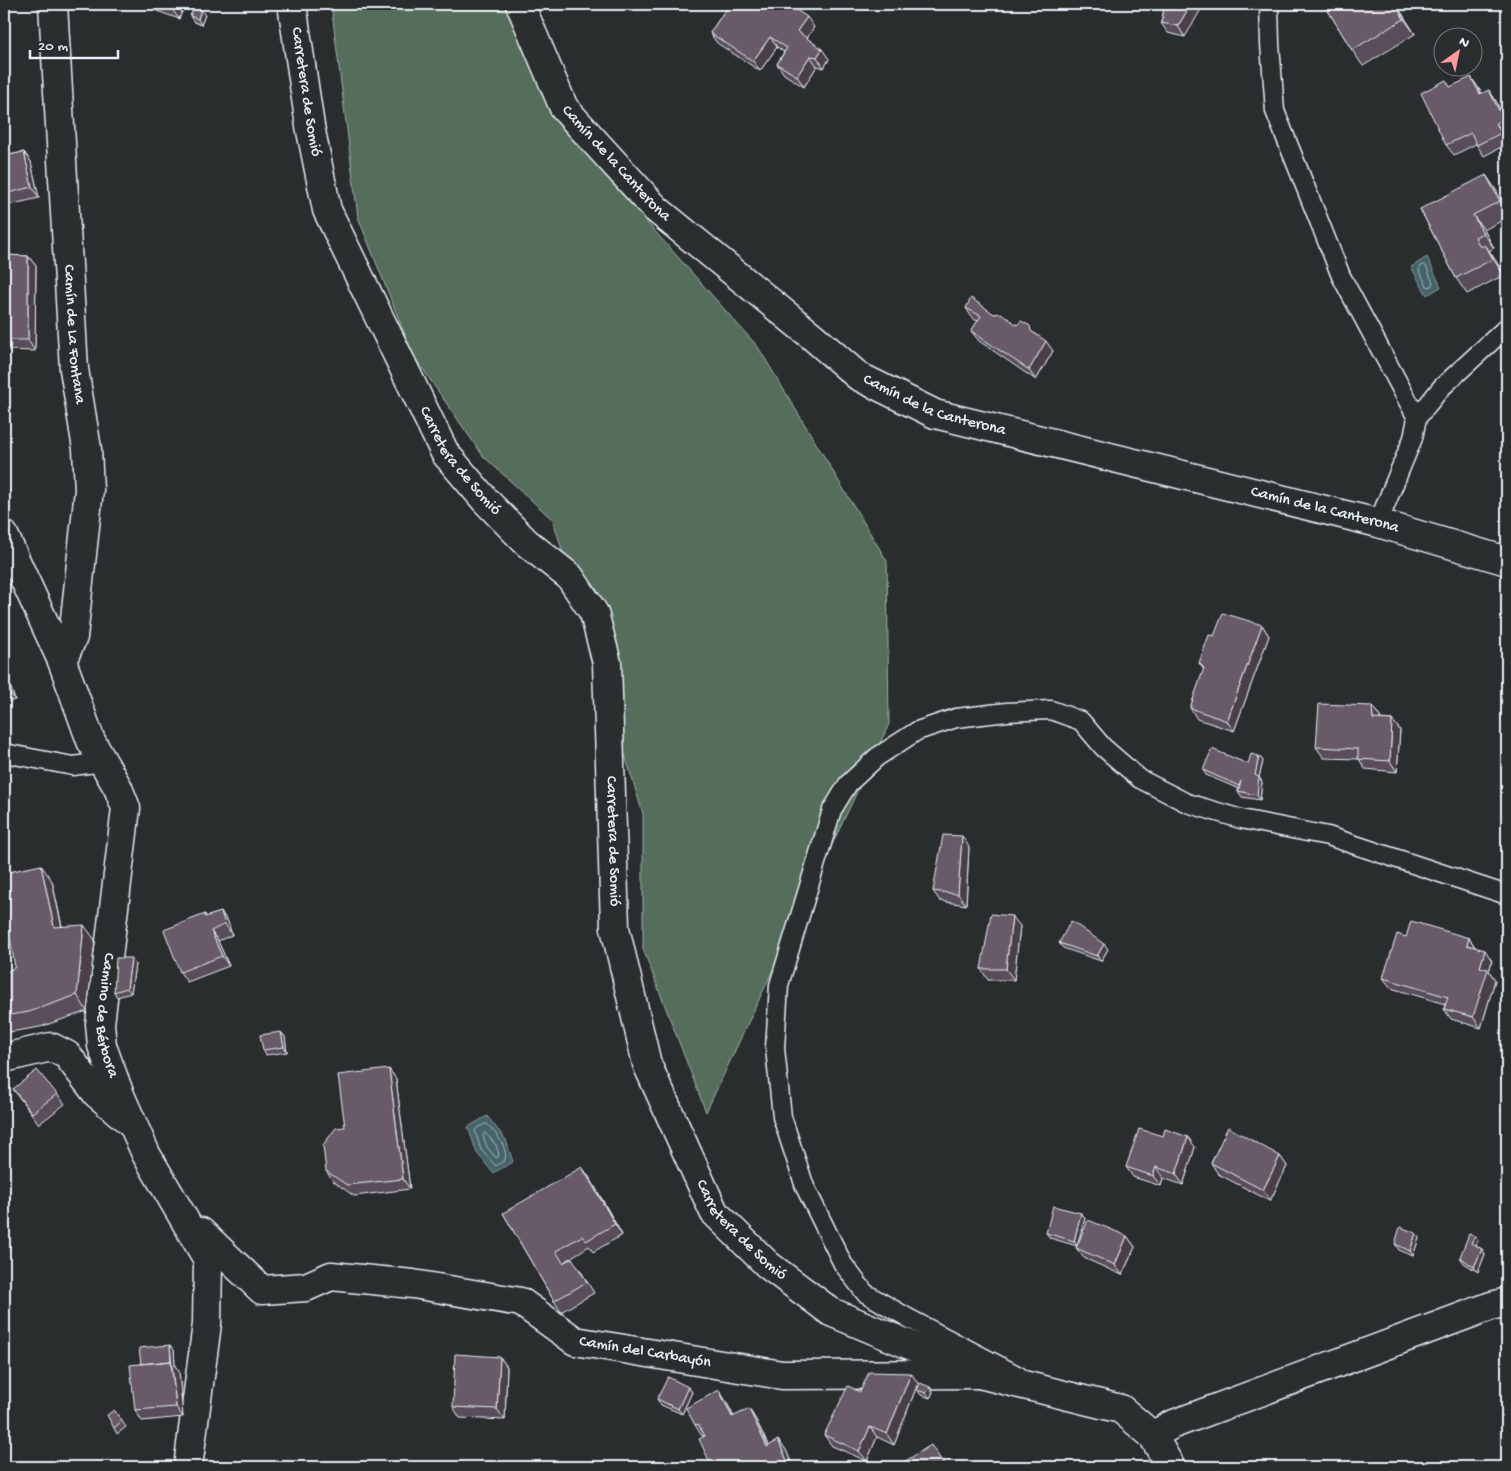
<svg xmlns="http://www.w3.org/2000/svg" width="1511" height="1471" font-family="'Gochi Hand',sans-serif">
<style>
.green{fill:#546e5c;stroke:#9eb0aa}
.water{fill:#456467;stroke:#869ca1}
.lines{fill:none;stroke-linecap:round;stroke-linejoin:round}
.shore{stroke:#a7b9be;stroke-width:1}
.lane-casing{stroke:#e8f1f8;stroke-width:21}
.street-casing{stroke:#e8f1f8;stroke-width:31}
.secondary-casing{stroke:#e8f1f8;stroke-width:31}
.lane{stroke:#2a2d2e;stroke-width:18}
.street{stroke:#2a2d2e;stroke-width:28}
.secondary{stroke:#2a2d2e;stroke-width:28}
.wall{fill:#594d58;stroke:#e8f1f8}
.shaded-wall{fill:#493f47;stroke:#e8f1f8}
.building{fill:#685a66;stroke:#e8f1f8}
.labels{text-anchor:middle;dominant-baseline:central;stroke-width:4;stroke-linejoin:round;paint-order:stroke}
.street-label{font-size:16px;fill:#e8f1f8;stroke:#2a2d2e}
</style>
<rect width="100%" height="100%" fill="#2a2d2e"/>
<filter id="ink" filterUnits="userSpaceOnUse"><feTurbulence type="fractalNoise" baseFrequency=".02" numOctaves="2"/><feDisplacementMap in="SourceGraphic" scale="10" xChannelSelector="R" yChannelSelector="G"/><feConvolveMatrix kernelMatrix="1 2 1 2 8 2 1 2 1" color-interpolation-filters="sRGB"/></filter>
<g filter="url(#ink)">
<path class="green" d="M331,4H504L554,118L758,347L887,561L889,724L706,1112L643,949V814L553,520L483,456L413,355L358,217Z"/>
<path class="water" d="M1427,257L1441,287L1427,295L1411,267Z
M487,1116L506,1140L513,1162L493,1173L477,1153L468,1127Z"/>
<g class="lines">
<path class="shore" d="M1423,265L1426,266L1433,283L1430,287L1427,286L1419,270Z
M485,1124H487C496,1134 508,1146 505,1160L496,1166L481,1150L475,1131L476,1129Z
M485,1133L496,1145L499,1155L498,1157H495L487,1147L483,1136Z"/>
<defs>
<path id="lane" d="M1269,4L1270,44L1275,111L1341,276L1417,418
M1378,523L1413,438L1417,418L1441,388L1507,327
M4,753L73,766L103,762
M1019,1376L910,1319L865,1293L843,1264L805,1187L782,1117L775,1048L779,985L832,810L848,784L877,757L917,731L956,718L1007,712L1051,710L1081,721L1103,747L1140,779L1187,803L1241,819L1328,836L1507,895"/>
<g id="street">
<path id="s1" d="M53,4L74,369L87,449L89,490L73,637L62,661"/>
<path id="s2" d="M520,4L564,108L656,209L812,336L858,376L935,414L1378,523L1507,561"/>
<path id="s3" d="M4,535L62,661L91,741L118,788L126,808L100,1024L102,1046L120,1095L146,1154L208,1260L207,1324L188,1467"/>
<path d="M4,1058L51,1047L67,1055L97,1094L129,1121"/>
<path id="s4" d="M201,1232L262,1290L306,1287L331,1276L413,1284L521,1302L575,1341L782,1375L979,1374"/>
<path d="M1153,1436L1171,1425L1491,1306L1507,1302"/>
</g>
<g id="secondary">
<path id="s5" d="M292,4L310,126L327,210L445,453L485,500L527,543L570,577L594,613L607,663L615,928L647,1064L714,1212L768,1265L831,1312L979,1374L1121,1409L1153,1436L1169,1464V1467"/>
</g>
</defs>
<use href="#lane" class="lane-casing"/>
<use href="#street" class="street-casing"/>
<use href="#secondary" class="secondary-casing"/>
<use href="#lane" class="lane"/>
<use href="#street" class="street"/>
<use href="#secondary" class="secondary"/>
</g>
<path class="wall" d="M138,4H185L179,19Z
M729,4H789L788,5L814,27L807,38L829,59L824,68L817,66L804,87L784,74L777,64L784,52L777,47L760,71L717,43L710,33Z
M1165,4L1185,37L1168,33L1161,23Z
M1324,4H1396L1415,34L1363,66L1352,50Z
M201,10L205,15L201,25L193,21L190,16Z
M1451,87H1478L1482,94L1489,90L1496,101L1507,123V131L1503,133L1507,142V144L1484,156L1476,144L1454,155L1446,145Z
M24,152L31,162L39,198L4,206V156Z
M1496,190L1507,211V218L1484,230L1494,248L1489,251L1496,261L1504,275L1467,294L1456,278L1420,209Z
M4,255L28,256L36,266L35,351L4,350Z
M966,308L994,314L1017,325L1036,334L1053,351L1036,380L979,341L971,331L978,321L973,319Z
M1262,625L1269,636L1234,731L1197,719L1190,708L1204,670L1199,663L1214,636Z
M4,669L15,700L4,703Z
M1372,706L1380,717V719L1392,720L1400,730L1397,772L1365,769L1359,759L1324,758L1316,747Z
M1259,756L1263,761L1259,777L1262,782L1260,800L1242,797L1238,791L1239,789L1206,775L1203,770L1248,764Z
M969,847L966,905L940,901L933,891Z
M52,881L62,926L95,940L87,1011L40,1027L4,1033V974L15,967Z
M221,912L228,922L232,935L218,941L229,966L187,982L180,972L205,914L206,917Z
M1020,926L1014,980H988L981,969Z
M1406,937L1469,938L1476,948L1492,961L1489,971L1495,980L1481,1028L1451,1019L1444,1009L1445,1004L1391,988L1383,978Z
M1059,943L1108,949L1101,961L1063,948Z
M135,964L131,993L117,997L114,992Z
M281,1032L285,1037L287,1052L266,1055L263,1050Z
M389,1069L396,1079L410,1189L354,1196L333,1181L326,1171L345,1127Z
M13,1089L57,1094L65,1104L39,1124Z
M1195,1147L1183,1185L1163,1178L1161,1186L1133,1177L1126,1167Z
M1280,1156L1287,1166L1270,1201L1218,1174L1211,1163Z
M590,1178L622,1235L593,1252L589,1246L564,1262L579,1268L594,1293L561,1312L554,1301L503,1213Z
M1081,1213L1085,1218L1077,1245L1127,1236L1135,1247L1122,1275L1084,1258L1076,1248L1077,1246L1050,1238L1046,1233Z
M1419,1238L1413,1256L1399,1250L1395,1244Z
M1478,1241L1476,1246L1482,1249L1485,1254L1478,1272L1464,1263L1460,1257Z
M174,1350L175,1366L179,1371L183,1417L142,1421L135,1410L141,1364Z
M500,1357L507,1367L505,1420L460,1418L453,1407Z
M918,1383L894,1445L877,1437L867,1461L832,1446L824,1435L860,1392Z
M688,1387L692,1392L682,1414L661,1405L657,1399Z
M930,1387L933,1392L930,1398L921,1395L917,1390Z
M726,1401L734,1417L749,1409L756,1420L769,1446L778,1440L786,1450L793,1467H712L705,1435L702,1436L695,1425Z
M114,1410L126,1427L117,1434L114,1428Z"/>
<path class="shaded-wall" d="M174,4H185L179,19L172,9Z
M1191,4H1204L1185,37L1178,26Z
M1395,4H1396L1415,34L1404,19Z
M201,10L205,15L201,25L198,19Z
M807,17L814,27L805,41L797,31Z
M770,37L777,47L760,71L753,61Z
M822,49L829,59L824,68L817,57Z
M810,56L817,66L804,87L797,76Z
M1471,77L1478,87L1487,105L1480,94Z
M1489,90L1496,101L1507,123V125L1503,119Z
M1496,123L1503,133L1507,142L1501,133Z
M24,152L31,162L39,198L32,187Z
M1486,175L1496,190L1507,211V212L1500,201Z
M1473,215L1484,230L1494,248L1483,233Z
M1486,246L1496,261L1504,275L1493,259Z
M28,256L36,266L35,351L28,340Z
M1046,341L1053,351L1036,380L1029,370Z
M1262,625L1269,636L1234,731L1227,721Z
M4,669L15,700L7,689L4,679Z
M1372,706L1380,717L1381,729L1373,719Z
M1392,720L1400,730L1397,772L1390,761Z
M1259,756L1263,761L1259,777L1262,782L1260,800L1257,795L1255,775Z
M962,836L969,847L966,905L958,894Z
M41,865L52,881L65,942L54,927Z
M221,912L228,922L232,935L225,924Z
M1012,916L1020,926L1014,980L1006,969Z
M84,925L95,940L87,1011L77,995Z
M211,931L218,941L229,966L222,956Z
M1469,938L1476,949L1467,945Z
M1104,944L1108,949L1101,961L1097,956Z
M1485,950L1492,961L1489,971L1495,980L1481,1028L1473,1017L1480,967Z
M131,958L135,964L131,993L127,988Z
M281,1032L285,1037L287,1052L284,1047Z
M389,1069L396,1079L410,1189L403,1179Z
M1188,1137L1195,1147L1183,1185L1176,1174Z
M1280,1156L1287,1166L1270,1201L1263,1190Z
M582,1167L590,1178L622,1235L615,1224Z
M1156,1167L1163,1178L1161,1186L1153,1176Z
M1081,1213L1085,1218L1077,1246L1074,1241Z
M1416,1233L1419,1238L1413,1256L1410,1251Z
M1127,1236L1135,1247L1122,1275L1115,1265Z
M1475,1236L1478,1241L1475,1248L1471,1243Z
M1482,1249L1485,1254L1478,1272L1474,1267Z
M170,1345L174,1350L175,1366L179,1371L183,1417L176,1407Z
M500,1357L507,1367L505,1420L497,1409Z
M911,1373L918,1383L894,1445L887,1434Z
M688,1387L692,1392L682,1414L678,1409Z
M930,1387L933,1392L930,1398L926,1393Z
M719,1390L726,1401L739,1428L732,1417Z
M749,1409L756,1420L774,1458L767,1447Z
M870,1427L877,1437L867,1461L859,1451Z
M778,1440L786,1450L793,1467H791L788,1463Z"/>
<path class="building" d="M158,4H174L172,9Z
M729,4H787L807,17L797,31L822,49L817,57L810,56L797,76L777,64L787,48L770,37L753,61L710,33Z
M1165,4H1191L1178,26L1161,23Z
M1324,4H1395L1404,19L1352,50Z
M194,7L201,10L198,19L190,16Z
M1471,77L1480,94L1489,90L1503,119L1496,123L1501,133L1477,145L1471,133L1446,145L1421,93L1446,80L1450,87Z
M24,152L32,187L4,194V156Z
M1486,175L1500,201L1473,215L1483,233L1475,237L1479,246H1486L1493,259L1456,278L1420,209Z
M4,255L28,256V340H4Z
M971,298L994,314L1001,313L1017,325L1021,321L1030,326L1031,331L1046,341L1029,370L971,331L981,316L966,308Z
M1223,613L1262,625L1227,721L1190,708L1204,668L1199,663L1209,635L1214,636Z
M4,679L7,689L4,690Z
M1319,704L1372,706L1373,719L1392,720L1390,761L1358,759V749L1316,747Z
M1212,749L1248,764L1251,754L1259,756L1255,775L1259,777L1257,795L1238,791L1241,781L1239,786L1203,770Z
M943,835L962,836L958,894L933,891Z
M41,865L54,927L84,925L77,995L29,1012L4,1016V974L15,967L4,903V873Z
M221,912L225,924L211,931L222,956L180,972L164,930L205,914V917Z
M991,914L1012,916L1006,969H981Z
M1071,921L1104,944L1097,956L1059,943Z
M1411,921L1469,938L1467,945L1485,950L1480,967L1488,969L1473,1017L1444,1009L1448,997L1383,978L1397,934L1406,937Z
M116,958H131L127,988L114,992Z
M281,1032L284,1047L263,1050L260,1035Z
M389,1069L403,1179L347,1185L326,1171L323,1145L336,1128L345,1127L338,1075Z
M37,1070L57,1094L32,1113L13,1089Z
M1228,1127L1280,1156L1263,1190L1211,1163Z
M1139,1129L1163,1136L1165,1129L1188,1137L1176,1174L1156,1167L1153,1176L1126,1167Z
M582,1167L615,1224L586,1241L582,1236L556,1251L563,1263L572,1258L587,1282L554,1301L503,1213Z
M1053,1206L1081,1213L1074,1241L1046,1233Z
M1088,1220L1127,1236L1115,1265L1076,1248Z
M1400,1227L1416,1233L1410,1251L1395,1244Z
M1469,1234L1475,1236L1471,1243L1482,1249L1474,1267L1460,1257Z
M170,1345L171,1362V1361L141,1364L139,1348Z
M455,1354L500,1357L497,1409L453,1407Z
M171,1361L176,1407L135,1410L130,1365Z
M869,1372L911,1373L887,1434L870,1427L859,1451L824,1435L848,1386L860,1392Z
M668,1377L688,1387L678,1409L657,1399Z
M920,1383L930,1387L926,1393L917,1390Z
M719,1390L732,1417L749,1409L767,1447L778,1440L788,1463L780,1467H712L699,1439L705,1436L698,1424L695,1425L686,1408Z
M114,1410L122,1421L114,1428L107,1415Z
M931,1445L946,1467H896Z"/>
</g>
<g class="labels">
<g class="street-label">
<text stroke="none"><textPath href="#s5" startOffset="89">Carretera de Somió</textPath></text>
<text stroke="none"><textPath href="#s2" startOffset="189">Camín de la Canterona</textPath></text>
<text stroke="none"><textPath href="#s1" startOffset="331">Camín de La Fontana</textPath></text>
<text stroke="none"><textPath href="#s2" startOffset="594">Camín de la Canterona</textPath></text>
<text stroke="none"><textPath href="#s5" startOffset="494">Carretera de Somió</textPath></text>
<text stroke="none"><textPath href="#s2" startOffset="999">Camín de la Canterona</textPath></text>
<text stroke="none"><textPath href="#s5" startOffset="929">Carretera de Somió</textPath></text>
<text stroke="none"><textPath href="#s3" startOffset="509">Camino de Bérbora</textPath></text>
<text stroke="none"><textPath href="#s5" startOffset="1349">Carretera de Somió</textPath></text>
<text stroke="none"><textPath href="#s4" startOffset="485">Camín del Carbayón</textPath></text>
</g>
</g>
<rect width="1511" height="1471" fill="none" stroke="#2a2d2e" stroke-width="20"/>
<rect x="10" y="10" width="1491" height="1451" fill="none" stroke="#e8f1f8" stroke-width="2" filter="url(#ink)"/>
<g transform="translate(1458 52) rotate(33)"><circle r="24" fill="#2a2d2e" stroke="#767b7f"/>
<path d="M0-4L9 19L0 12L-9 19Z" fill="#ff9aa2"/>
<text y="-8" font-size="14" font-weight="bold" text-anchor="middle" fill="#e8f1f8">N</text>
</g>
<path d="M30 50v8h88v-8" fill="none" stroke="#e8f1f8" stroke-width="2.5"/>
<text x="38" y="50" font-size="15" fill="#e8f1f8" stroke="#2a2d2e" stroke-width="4" paint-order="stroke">20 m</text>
</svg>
